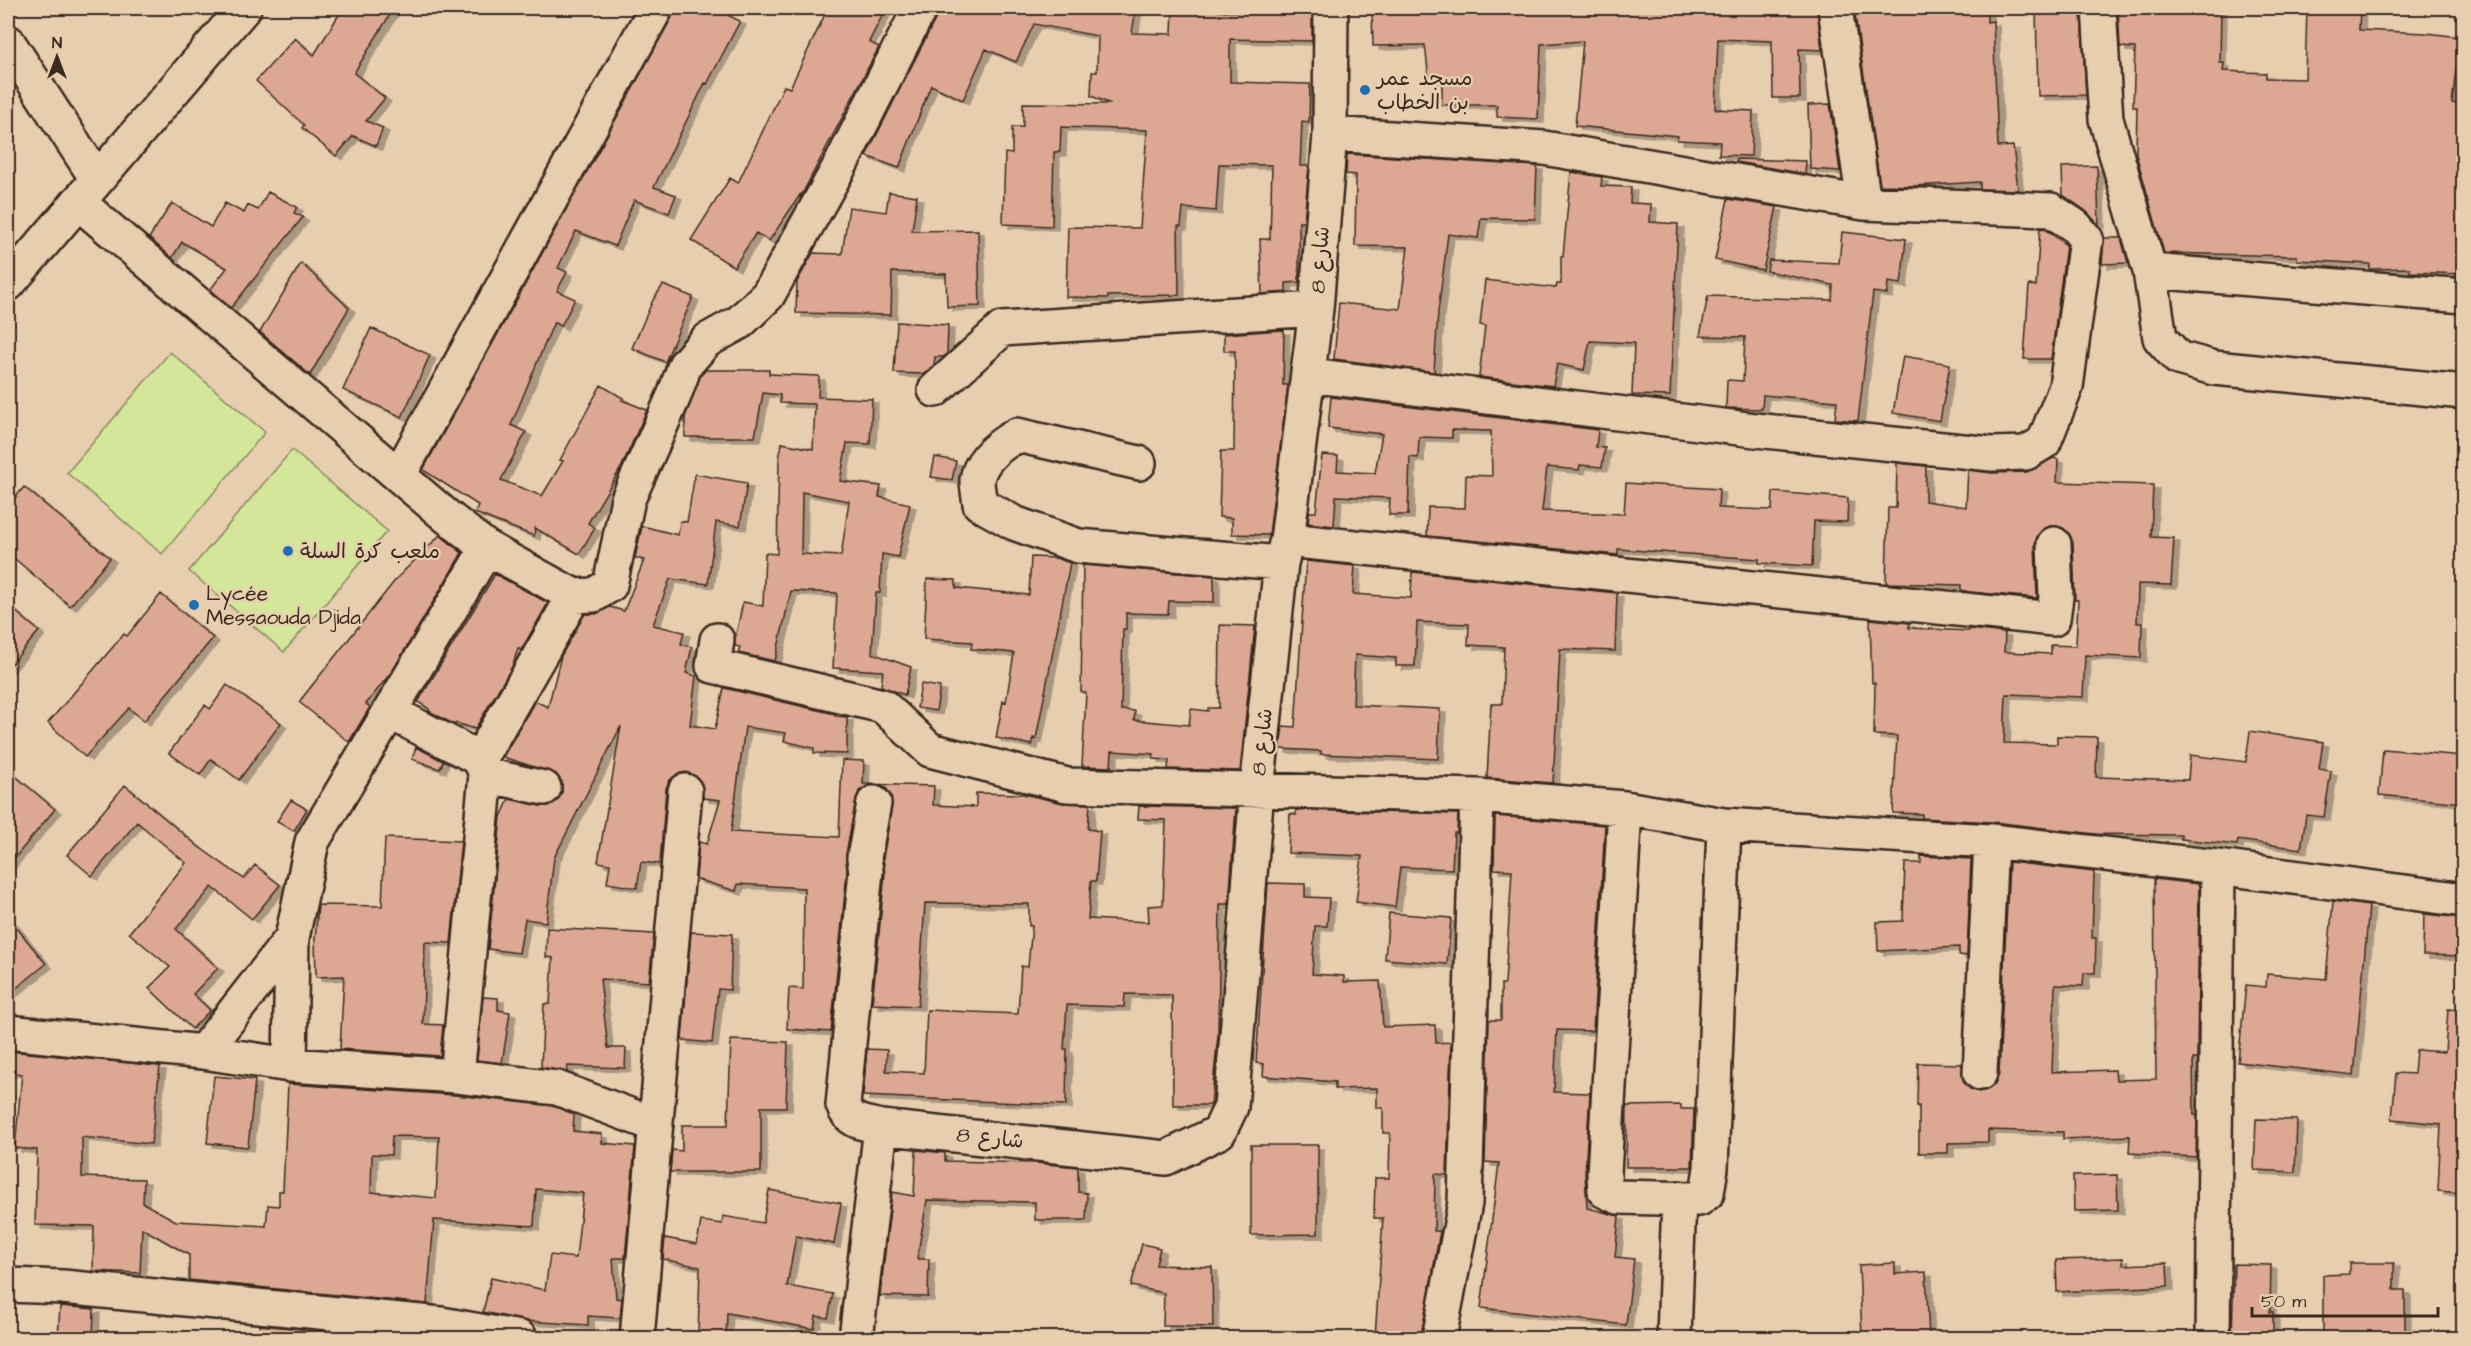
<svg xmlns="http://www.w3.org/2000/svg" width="2471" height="1346" font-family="'Architects Daughter','Playpen Sans Arabic',sans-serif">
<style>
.green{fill:#d3e69a;stroke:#87885c;stroke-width:1.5}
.building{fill:#dda893;stroke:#3b2a1e;stroke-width:1.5;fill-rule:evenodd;filter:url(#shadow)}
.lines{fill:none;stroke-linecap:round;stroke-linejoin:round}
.minor-casing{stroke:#3b2a1e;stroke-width:38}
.major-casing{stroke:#3b2a1e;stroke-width:38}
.minor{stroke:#e7ceaf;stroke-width:33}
.major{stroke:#e7ceaf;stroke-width:33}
.poi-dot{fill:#1f6fb2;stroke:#e7ceaf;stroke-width:2}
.labels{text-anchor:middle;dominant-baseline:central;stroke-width:4.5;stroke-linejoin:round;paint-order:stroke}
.poi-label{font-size:21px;fill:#3b2a1e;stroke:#e7ceaf;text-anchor:start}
.street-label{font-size:21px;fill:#3b2a1e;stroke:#e7ceaf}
</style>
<defs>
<filter id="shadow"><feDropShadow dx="6" dy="4" stdDeviation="0" flood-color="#0004"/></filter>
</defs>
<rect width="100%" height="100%" fill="#e7ceaf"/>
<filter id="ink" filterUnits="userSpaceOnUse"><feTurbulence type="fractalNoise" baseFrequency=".0167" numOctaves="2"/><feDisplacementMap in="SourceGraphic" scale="12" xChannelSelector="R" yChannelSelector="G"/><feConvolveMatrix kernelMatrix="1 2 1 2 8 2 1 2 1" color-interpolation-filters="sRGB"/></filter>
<g filter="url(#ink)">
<path class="green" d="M170,352L265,432L162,554L67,473Z
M292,450L387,531L284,652L189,571Z"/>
<path class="building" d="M343,8H394L354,73L385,98L366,121L383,128L376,146L353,136L336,156L302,128L304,125L256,81L295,38L314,55Z
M675,8H713L740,21L707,84L705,83L654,187L676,195L669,213L634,200L615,246L576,231L558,268L567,272L557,291L575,299L561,326L554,322L511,425L526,432L501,480L542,496L563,461L560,460L601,385L623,398L622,400L647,410L621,468L588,523L595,528L579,554L535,528L534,536L475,513L478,505L423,470L672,17Z
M828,8H886L869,42L879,47L800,198V195L769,241L756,233L734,267L691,240L730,178L738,183L784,86L790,88Z
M939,8H1136L1132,33L1172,34L1173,8H1218V11L1277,13L1278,8H1312V41L1230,39V82L1310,84L1309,122L1302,121L1300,166H1309L1304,222H1299V282L1286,283V292L1262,294L1260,239H1270L1272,165L1219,164L1216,211L1183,208L1181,226H1178L1179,295L1108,296V298L1066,297L1068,227L1140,228L1147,130L1061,127L1060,152H1054L1052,226L1003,224L1005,153L1012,154V127H1023V103L1111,104L1091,96L1092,72H1097L1098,36L1034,24L1016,62L986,49L963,100L931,85L899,168L866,156L937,16Z
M1372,8H1817L1822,50L1799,49L1800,98H1773L1772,41L1718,39L1715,109L1753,111L1751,156L1719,155L1720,142L1677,140L1678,136L1575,126L1583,41L1541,44L1538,119L1497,117V105H1442V78L1429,79L1425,45L1373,46Z
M1854,8H1987V22L1993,21L1998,147L2013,146L2018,190L1980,189V182L1914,186L1880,185Z
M2036,8H2081L2086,95L2038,96Z
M2118,8H2221L2220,63H2224L2223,71L2266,73V78L2305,79L2307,8H2360L2359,30L2426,33L2460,37L2452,103L2463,105L2455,155H2463V274L2410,272V268L2370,269V264L2297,260V256L2164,253L2136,154L2137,107H2133L2135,48L2120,47Z
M1830,104L1840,171L1810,169L1808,105Z
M1347,154L1537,166L1535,219L1481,218L1478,238L1448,234L1438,312L1434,372L1334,359L1339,303L1400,309L1408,247L1355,246L1356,175L1346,174Z
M1737,159L1806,161L1805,174L1736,162Z
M2097,166L2099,225L2086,211L2063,195L2062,167Z
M1571,172L1602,177L1601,186L1631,187L1630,203L1651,204L1650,222L1678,224L1670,396L1632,395L1634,343L1590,341L1584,370L1557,364L1553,386L1479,377L1485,326L1480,325L1485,280L1556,288L1557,284H1561V256H1563Z
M268,192L297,207L294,213L303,217L231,308L210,290L227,268L182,242L172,258L149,238L172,203L211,227L225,203L244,213L248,205L258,210Z
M889,192L917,196L912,231L978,230L980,306L947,307L946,274L892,272L891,315L796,313L797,282L813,253L842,254L849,207L886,212Z
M1728,199L1777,207L1763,270L1715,260Z
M2040,228L2045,229L2066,245L2051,359H2024L2029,285L2036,286Z
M1842,232L1906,239L1901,284L1888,282L1887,294L1873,292L1858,421L1835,419L1837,401L1763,395L1762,409L1726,408L1727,380L1743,381L1745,337L1700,336L1708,296L1832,300L1833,285L1767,271L1769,260L1839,263Z
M2104,238H2121L2128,263L2102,264Z
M301,263L349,308L310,375L260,332Z
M663,285L693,297L665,362L632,348L653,300Z
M897,322L948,325L947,354L943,357H935L934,365L924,374L894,373Z
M371,328L430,355L402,417L343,390Z
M1284,330L1283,385H1288L1269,535L1232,534V518L1219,517L1221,451H1234L1235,351H1224V334Z
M1903,356L1950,364L1940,421L1893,413Z
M706,370H769V374L819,376L818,397L872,399L870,444L847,443L840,481L881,486L879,497L910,504L898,557L882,554L880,593H876L872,653L911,667L905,695L881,686L883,671L833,668L837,593L791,591L775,661L738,653L740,647L735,646V639L743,602L763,606L765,553L777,554L779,459L782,443L813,449L815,404L780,403V395L763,393L755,437H685V417L701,375ZM802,492L849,501L841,556L801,554Z
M1331,397L1598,430L1596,447L1605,448L1602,467L1580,465L1579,470L1547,467L1542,511L1624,514L1626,483L1719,489L1718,508L1772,510L1773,492L1848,498L1847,522L1814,521L1812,566L1759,563V559L1618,549V555L1427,536L1428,507L1465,508L1466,475L1492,476L1491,431L1452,430V438L1419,437L1418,458L1410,457L1408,515H1389L1390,498L1336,496L1334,526L1308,523L1309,512H1316L1322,455L1338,456L1337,471L1375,473L1382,434L1328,428Z
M935,457L956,461L952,480L931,477Z
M2053,458L2058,459L2057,482L2153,485L2151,537L2174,538L2171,585L2138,584L2137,623H2142L2141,658L2085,655L2083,697L2006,694L2004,743L2057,744V736L2097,737L2096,777L2188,780L2190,755L2246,762L2250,731L2323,742L2319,769L2331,771L2324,817L2306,815L2301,849L2238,840L2237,845L2181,839V835L2096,834L1993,822L1922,818V814L1893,813L1897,736L1874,735L1875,683H1872L1870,619L1909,623V628L1969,631V629L2005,633L2004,652L2051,654V645L2076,646L2078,600H2075L2073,543L2070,535L2063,528L2054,525L2044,528L2037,536L2035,545L2037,598L1970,592L1961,590V585L1886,583L1888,508H1896L1897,463L1926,466L1925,501L1966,507L1968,470L1992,473L2027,472Z
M695,474L747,483L740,526L716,522L708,584L670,579L653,625L684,632L681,644L692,647L686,673L696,676L690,725L715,729L724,688L835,714V716L847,717V754L814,753V748L784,741L786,733L745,727L731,832L839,837L842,760L864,761L863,784L934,786L933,805L976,807V793L1023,794L1063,803L1090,804L1088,829L1100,831L1096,881H1091L1088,919L1149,922L1148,906L1163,905L1166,820L1138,819L1139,806L1236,808L1229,904H1220L1218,1035L1211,1105H1173L1172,995L1125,994L1124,1007L1067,1005L1064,1049H1067L1066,1105L863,1096L867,1049L887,1050L886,1071L924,1073L927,1010L1018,1014L1021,966L1028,967L1032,926H1029V904L925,903L918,1006L872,1004L885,873L883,858L892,806L891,796L886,788L877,785L867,786L859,791L856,800L846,855L847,872L831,1032L787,1029L789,988L803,989L804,888L738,884L736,891L696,879L699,842L707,844L720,800L703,798L702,784L696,776L686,772L677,774L669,781L666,789L660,864L641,862L637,888L607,883L610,864L598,862L621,726L554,858L546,922L525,919L519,953L488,949L501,817L509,799L540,806H549L558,800L562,792V782L556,774L503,757L535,701L548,707L561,656L585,614H596L610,607L624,611L644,560L635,558L642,526L678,535L680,521L687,522Z
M24,487L110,558L70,606L8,553V506Z
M440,535L462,553L393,670L366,704L370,707L349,742L299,702L397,578Z
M1031,557L1056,558L1070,563L1036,739L1033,738L1032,745L996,738L1003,701L1006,702L1014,653L971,649L972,642L924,639L927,579L956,580V588L1029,595Z
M1306,561L1355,566L1353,594L1411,598L1412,572L1617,593L1615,651L1560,649L1553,783L1487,778L1491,704H1502L1504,647L1468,645L1469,624L1417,622L1415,666H1396V658L1355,655L1353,705L1440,709L1438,759L1321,754V751L1280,749L1283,726L1295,727Z
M1083,565L1214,576V602L1169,601L1168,614L1126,613V629H1123L1121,710L1135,711L1134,720L1189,725L1191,709L1208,711V708H1219L1220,625L1255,626L1240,771L1168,769L1169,760L1153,759L1154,754L1112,751L1111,767L1082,766L1086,693L1081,692Z
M495,574L548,603L521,650L518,648L512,667L475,729L456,723L455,725L429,711V709L418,702Z
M161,594L213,638L144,721L129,708L85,757L48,723L124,634L127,636Z
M8,605L39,631L8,668Z
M921,684L940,687L936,711L917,708Z
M227,685L281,723L239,780L211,759L200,775L169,753L205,705L210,709Z
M416,747L443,761L440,769L412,759Z
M2383,749L2463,756V803L2379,795Z
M8,770L55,809L8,866Z
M125,785L199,847L244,879L255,865L280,885L252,919L212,887L176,929L218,968L193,994L210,1010L192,1029L149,988L170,967L129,933L186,863L137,822L92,876L67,855Z
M291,800L307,809L294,831L277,821Z
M1296,810L1458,814L1457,833H1454L1452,869L1400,867L1395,907L1356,902L1362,856L1288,853L1290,814L1296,815Z
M1495,816L1605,825L1593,1031L1557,1030L1554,1092L1590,1093L1585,1173L1587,1208L1619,1216L1615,1257L1634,1259L1626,1325L1481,1308L1499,1163L1485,1162L1489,1020H1501V984H1505L1512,870L1494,869Z
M385,838L461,841L451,943L425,942L423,1024L443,1025L440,1056L340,1049L344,976L316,977L315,940L318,905L382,906Z
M1921,856L1971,859L1967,956L1959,955V947L1878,951L1877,922L1903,921L1905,863H1921Z
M2009,862L2094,872L2092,938H2096L2095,973H2084L2083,986L2055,985L2052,1072L2115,1070L2116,1080L2156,1079L2154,879L2199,884L2197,1059H2193L2194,1115H2197L2196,1157L2129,1153L2130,1136L2063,1139V1132L1988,1130V1142L1948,1143V1153H1919V1106H1917L1918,1063L1962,1064L1964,1082L1970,1089L1979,1092L1989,1089L1995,1084L1999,1074Z
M1268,883L1305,884V897L1329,898L1327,926H1315L1312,974L1344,976V982L1380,981L1383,1027L1435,1025L1436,1043L1451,1042L1447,1175L1435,1174L1434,1231H1440L1421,1338H1375L1383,1218H1374L1375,1178H1389L1390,1133H1383V1108H1377V1088L1335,1089V1082L1263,1076L1264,1064L1256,1063Z
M2333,901L2369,906L2354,1075L2238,1062L2246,985L2266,987L2267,974L2326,979Z
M1389,913L1451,918L1447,964L1385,959Z
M2424,914L2463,918V956L2423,955Z
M8,917L46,964L8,995Z
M547,928L654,934L649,982L600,979L608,1048H626L625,1068L568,1066L567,1072L541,1067L544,1004H550L553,958L546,957Z
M691,932L732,934L730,990L718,989L712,1043L682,1040Z
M483,997L498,998V1010L510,1012L502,1063L477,1060Z
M2448,1009L2463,1010V1193L2438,1191L2441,1124L2392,1119L2396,1073L2414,1074L2416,1050L2445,1052Z
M731,1040L788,1042L786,1107H761V1172H670L672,1150L682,1151V1125H728Z
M8,1051L160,1066L151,1144L82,1137V1177L144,1179L143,1203L176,1221L266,1226L268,1205L279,1206V1191H283L288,1084L455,1095L553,1106L574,1114L573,1131L602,1134V1143L635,1146L625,1258H613L616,1298L622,1299L620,1318L588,1316V1325L526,1321L483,1312L491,1278L545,1290L550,1255L576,1258L583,1193L536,1189L534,1226L434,1220L427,1304L189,1280V1255L142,1228L140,1273L93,1271L94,1226L35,1225L37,1150L15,1148L22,1074L8,1072ZM392,1136L439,1137L436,1198L371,1192L372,1154L391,1155Z
M214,1076L255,1080L248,1147L207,1143Z
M1681,1105V1109H1694L1692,1167H1626L1627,1106Z
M2256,1119L2297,1120L2295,1172L2254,1170Z
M1251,1145H1318V1234L1251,1235Z
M916,1150L945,1153V1161L1036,1163L1078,1167V1192L1087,1193L1086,1220H1035V1202L927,1200L917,1259H929L928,1297L880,1296L892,1192L914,1196Z
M2117,1175L2118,1210L2074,1211L2073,1176Z
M769,1190L841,1203L834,1244L796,1236L787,1286L833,1294L828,1318L816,1316L814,1329L727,1313L726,1338H698L700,1267L663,1259L665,1238L697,1244L701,1221L722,1224L723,1216L763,1223Z
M1142,1244L1160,1248L1156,1265L1212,1267L1213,1327L1163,1326L1164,1293L1131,1286Z
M2123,1258V1265L2167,1263L2168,1286L2057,1292L2056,1260Z
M1895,1263V1274L1926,1272L1929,1338H1862L1859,1265Z
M2349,1263H2394V1290H2405V1338H2323V1275L2349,1274Z
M2234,1264L2271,1265L2270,1312H2273V1338H2232Z
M60,1306L94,1309L93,1338H58Z
M260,1325L397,1338H259Z"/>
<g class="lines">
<defs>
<path id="minor" d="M1835,8L1864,203
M2099,8L2106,119L2150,271L2160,338L2178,358L2214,368L2464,392
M8,42L97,179
M78,202L445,515L487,548L574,596L594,595L610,585L628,499L674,396L685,365L706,341L740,322L768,295L842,162L920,8
M2150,271L2464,296
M1309,375L1755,430L1992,454L2026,453L2044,442L2066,387L2086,239L2075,226L2051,210L1864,203L1544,148L1330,134
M935,390L1002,329L1316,309
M1139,463L1017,435C1001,444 980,459 977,480C977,487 979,496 980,504L1014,523L1078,546L1281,563
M399,475L656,8
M1287,540L2053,619L2056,597L2054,544
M717,640L713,666L883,706L930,750L1067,785L1477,796L1578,804L1625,808L1724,825L1991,841L2218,867L2464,900
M390,712L480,759L486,775L457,1076
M480,759L574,596
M486,775L544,788
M874,803L864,858L866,871L843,1105C849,1123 865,1123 881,1127L1166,1158L1219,1132L1231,1107L1257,790L1281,563L1287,540L1316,309L1330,134L1331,8
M1625,808L1604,1174L1605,1191L1618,1197L1699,1199L1707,1193L1711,1168L1724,825
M8,1032L203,1052L290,1065L457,1076L557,1088L656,1125
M203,1052L292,938
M290,1065L292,938L312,842L487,548
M1980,1073L1991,841
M8,1285L63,1287L441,1324L520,1338
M637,1338L685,791
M856,1338L881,1127
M1439,1338L1465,1203L1477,796
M1674,1338L1679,1198
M2213,1338L2218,867"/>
<path id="major" d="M8,284L244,8"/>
</defs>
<use href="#minor" class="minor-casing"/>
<use href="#major" class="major-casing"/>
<use href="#minor" class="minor"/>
<use href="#major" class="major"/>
</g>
</g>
<g class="poi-dot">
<circle cx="1365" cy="90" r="6"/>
<circle cx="288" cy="551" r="6"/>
<circle cx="194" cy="605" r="6"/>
</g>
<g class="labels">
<g class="poi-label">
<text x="1377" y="78">مسجد عمر<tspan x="1377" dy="24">بن الخطاب</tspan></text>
<text x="300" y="551">ملعب كرة السلة</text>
<text x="206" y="593">Lycée<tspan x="206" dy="24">Messaouda Djida</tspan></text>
</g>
<g class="street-label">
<text transform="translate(1320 260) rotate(-86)">شارع 8</text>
<text transform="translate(1262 742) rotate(-84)">شارع 8</text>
<text transform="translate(990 1138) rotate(6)">شارع 8</text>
</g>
</g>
<rect width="2471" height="1346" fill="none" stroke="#e7ceaf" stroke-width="30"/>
<rect x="15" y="15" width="2441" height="1316" fill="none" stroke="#3b2a1e" stroke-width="2" filter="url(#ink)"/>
<g transform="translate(57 57)" stroke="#e7ceaf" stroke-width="4.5" paint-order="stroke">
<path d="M0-4.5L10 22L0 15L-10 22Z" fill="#3b2a1e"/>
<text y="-9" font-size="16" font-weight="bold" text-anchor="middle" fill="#3b2a1e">N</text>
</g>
<path d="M2252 1307v9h186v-9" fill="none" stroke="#3b2a1e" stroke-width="3"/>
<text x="2261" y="1307" font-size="18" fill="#3b2a1e" stroke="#e7ceaf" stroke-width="4.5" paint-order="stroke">50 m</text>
</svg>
